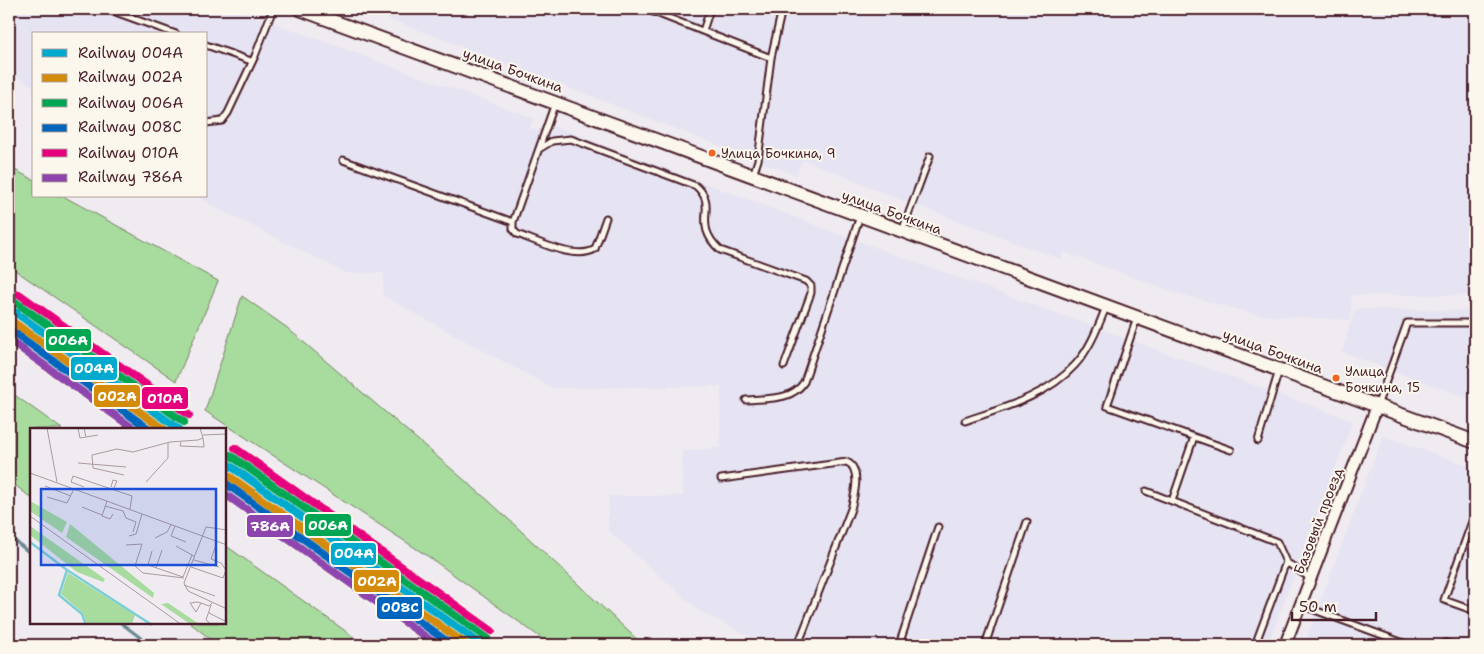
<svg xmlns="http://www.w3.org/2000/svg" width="1484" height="654" font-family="'Shantell Sans',sans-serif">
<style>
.built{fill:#e6e3f2}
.green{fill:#a7dc9e;stroke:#787e64}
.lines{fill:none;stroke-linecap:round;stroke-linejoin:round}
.stream{stroke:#698892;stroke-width:3}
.service-casing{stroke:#4a1f2b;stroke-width:9}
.minor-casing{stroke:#4a1f2b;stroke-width:14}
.tertiary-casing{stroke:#4a1f2b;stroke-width:16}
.service{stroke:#fbf7ec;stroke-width:5}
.minor{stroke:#fbf7ec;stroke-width:10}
.tertiary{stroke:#fbf7ec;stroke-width:12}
.rail-1-casing{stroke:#fbf7ec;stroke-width:11}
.rail-2-casing{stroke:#fbf7ec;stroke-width:11}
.rail-3-casing{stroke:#fbf7ec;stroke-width:11}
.rail-4-casing{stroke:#fbf7ec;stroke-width:11}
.rail-5-casing{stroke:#fbf7ec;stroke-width:11}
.rail-6-casing{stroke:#fbf7ec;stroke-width:11}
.rail-1{stroke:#00a9ce;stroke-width:8}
.rail-2{stroke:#d48b09;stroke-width:8}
.rail-3{stroke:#00a651;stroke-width:8}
.rail-4{stroke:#0065bd;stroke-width:8}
.rail-5{stroke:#e5007d;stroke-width:8}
.rail-6{stroke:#8e44ad;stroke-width:8}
.bus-dot{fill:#f26522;stroke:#fbf7ec;stroke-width:2}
.labels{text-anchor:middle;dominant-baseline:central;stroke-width:4;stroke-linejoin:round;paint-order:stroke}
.bus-label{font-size:13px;fill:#4a1f2b;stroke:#fbf7ec;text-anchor:start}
.street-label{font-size:14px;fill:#4a1f2b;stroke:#fbf7ec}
.inset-river{fill:none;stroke:#7dced6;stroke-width:2.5}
.inset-road{fill:none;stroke:#ad99a1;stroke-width:1}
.view{fill:#1d4ed8;fill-opacity:0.15;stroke:#1d4ed8;stroke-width:2.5}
.inset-edge{fill:none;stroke:#4a1f2b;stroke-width:2.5}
.line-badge{stroke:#fbf7ec;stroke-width:2}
.badge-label{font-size:14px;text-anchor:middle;font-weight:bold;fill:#fff}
</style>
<rect width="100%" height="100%" fill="#efebf0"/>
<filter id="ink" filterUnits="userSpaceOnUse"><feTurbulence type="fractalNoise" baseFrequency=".02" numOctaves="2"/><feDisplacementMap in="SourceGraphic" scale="10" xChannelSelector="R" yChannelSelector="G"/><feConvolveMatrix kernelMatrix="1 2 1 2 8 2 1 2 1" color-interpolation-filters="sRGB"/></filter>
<g filter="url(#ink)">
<path class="built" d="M9,9H234L533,118L530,128L549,135L553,126L852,239L1353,421L1267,645H767L701,612L608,530L609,496H683L682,451L720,448L721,386L553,388L383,296L384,273H346L214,207L198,196H206V34H34V87L9,71Z
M364,9H1475V295H1352L1350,320L1259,315L1176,293L1064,252L1061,259L896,198L810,162L802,161L796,175Z
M1355,309L1475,311V401L1342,352Z
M1383,436L1475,468V645H1304Z"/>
<path class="green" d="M9,167L34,180V196H63L218,281L176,381L9,266Z
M242,296L286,327L490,502L643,645H551L429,557L205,411Z
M9,391L62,429H31V498L9,480Z
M225,545L365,645H218L190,623H225Z"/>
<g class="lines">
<path class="stream" d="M9,536L31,554
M121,623L150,645"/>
<defs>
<path id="service" d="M107,9L176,34
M646,9L771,58L758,160L753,175
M703,31L710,9
M206,45L251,61
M771,58L782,9
M555,103L513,222V229L517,234C537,241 576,261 595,249L606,218
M206,123L222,121L228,113L255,56L273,9
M539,149L552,141L571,139L696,186C720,207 690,222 720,250L806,281L811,286V293L784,366
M343,160L513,222
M902,231L930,156
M1137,318L1107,406L1231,450
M746,400C767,398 792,401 804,382L860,216
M1377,406L1407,323H1475
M965,421C1003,408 1047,396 1075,365C1090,349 1098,327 1106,307
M1258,441L1279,370
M721,479L847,462C862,469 854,497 851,509L798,645
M1146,491L1277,542L1286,562
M1172,501L1194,437
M1475,513L1444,600L1475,611
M1301,605L1409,645
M902,645L900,642L938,527
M985,645L1027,522
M1255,645L1286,562L1310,578
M1441,645L1446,643L1453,645"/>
<path id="minor" d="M1285,645L1377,406"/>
<path id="tertiary" d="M300,9L1475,442"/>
</defs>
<use href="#service" class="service-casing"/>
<use href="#minor" class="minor-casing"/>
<use href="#tertiary" class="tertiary-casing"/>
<use href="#service" class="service"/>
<use href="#minor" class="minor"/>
<use href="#tertiary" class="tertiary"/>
<defs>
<path id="rail-1" d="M9,308L179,429
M225,462L482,645"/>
<path id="rail-2" d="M9,319L164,429
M225,473L467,645"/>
<path id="rail-3" d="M14,301L184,422
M230,455L487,638"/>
<path id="rail-4" d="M9,329L149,429
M225,483L452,645"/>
<path id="rail-5" d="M19,294L189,415
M235,448L492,631"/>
<path id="rail-6" d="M9,340L134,429
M225,494L437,645"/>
</defs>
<use href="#rail-1" class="rail-1-casing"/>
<use href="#rail-2" class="rail-2-casing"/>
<use href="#rail-3" class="rail-3-casing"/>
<use href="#rail-4" class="rail-4-casing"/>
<use href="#rail-5" class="rail-5-casing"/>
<use href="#rail-6" class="rail-6-casing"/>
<use href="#rail-1" class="rail-1"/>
<use href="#rail-2" class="rail-2"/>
<use href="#rail-3" class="rail-3"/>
<use href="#rail-4" class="rail-4"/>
<use href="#rail-5" class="rail-5"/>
<use href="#rail-6" class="rail-6"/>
</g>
</g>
<g class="bus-dot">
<circle cx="712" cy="153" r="4.5"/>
<circle cx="1336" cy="378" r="4.5"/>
</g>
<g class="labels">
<g class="bus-label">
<text x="721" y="153">Улица Бочкина, 9</text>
<text x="1345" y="371">Улица<tspan x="1345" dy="16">Бочкина, 15</tspan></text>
</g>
<g class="street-label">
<text transform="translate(513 70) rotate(20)">улица Бочкина</text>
<text transform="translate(892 212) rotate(20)">улица Бочкина</text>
<text transform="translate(1273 351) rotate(20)">улица Бочкина</text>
<text transform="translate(1318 521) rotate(-69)">Базовый проезд</text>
</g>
</g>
<g transform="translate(30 428)">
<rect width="196" height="196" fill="#efebf0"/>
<path d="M0,73L37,94L32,105L0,83ZM40,96L124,165L123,170L36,109ZM0,98L75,151L73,154L47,144L0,107ZM38,145L105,187L102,196H57L53,185L31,166ZM138,175L147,181L169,196H160L131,176Z" fill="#a7dc9e"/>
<path class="inset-river" d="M0,114L37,142L122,197M37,142L29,167L52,186L56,197"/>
<path class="inset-road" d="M17,0L27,54M48,0L50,10L56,9M54,0L56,9L68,7M173,7L197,6M151,14L150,18L174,19L173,10M48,35L96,39M0,45L197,117M94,47L63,40L62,27L87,21L103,24L140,14L168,12L173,10L170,0M116,54L138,30V15M15,58L41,68M54,59L41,54L43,48L102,68L100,81M81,59L83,52L87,53L84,60M17,69L37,75L44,61M77,73L72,88L80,91L83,86M75,78L93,83L96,90L106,94L103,104M52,79L72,87M0,88L152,197M145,98L141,108L156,114M197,102L176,99L154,155L158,163L197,181M99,108L106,106L112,86M125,110L137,104L141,97M96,117L112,116L105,138L113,145L154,150M146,118L162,127M122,123L118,137L153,149M164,132L189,139M161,139L193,150L196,142L191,135L181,131L187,114M126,140L132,122M153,149L162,127L165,129M154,157L185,168M171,175L166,184L160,175L167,174L171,175L179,178L182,175M181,177L176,192L182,197M179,185L195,193"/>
<path class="view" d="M11,61H186V137H11Z"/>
<rect width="196" height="196" class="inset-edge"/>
</g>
<g class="line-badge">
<rect x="45" y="328" width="47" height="24" rx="5" fill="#00a651"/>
<rect x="70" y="356" width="48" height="25" rx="5" fill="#00a9ce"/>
<rect x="93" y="384" width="48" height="24" rx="5" fill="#d48b09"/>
<rect x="141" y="386" width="48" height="24" rx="5" fill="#e5007d"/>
<rect x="304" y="513" width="48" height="24" rx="5" fill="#00a651"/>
<rect x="246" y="514" width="48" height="24" rx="5" fill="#8e44ad"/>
<rect x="330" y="542" width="47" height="24" rx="5" fill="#00a9ce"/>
<rect x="353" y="569" width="47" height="24" rx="5" fill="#d48b09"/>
<rect x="376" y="596" width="47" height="24" rx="5" fill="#0065bd"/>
</g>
<g class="badge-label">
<text x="68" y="345">006А</text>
<text x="94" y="373">004А</text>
<text x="117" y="401">002А</text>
<text x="165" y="403">010А</text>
<text x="328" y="530">006А</text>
<text x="270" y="531">786А</text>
<text x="354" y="558">004А</text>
<text x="377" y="586">002А</text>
<text x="400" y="612">008С</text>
</g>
<rect width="1484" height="654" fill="none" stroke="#fbf7ec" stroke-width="30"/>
<rect x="15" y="15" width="1454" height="624" fill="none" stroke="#4a1f2b" stroke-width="2" filter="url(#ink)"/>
<rect x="32" y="32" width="175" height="165" fill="#fbf7ec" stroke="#b4a19f"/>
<rect x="42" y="49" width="25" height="8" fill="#00a9ce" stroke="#b4a19f"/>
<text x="78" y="58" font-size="15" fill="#4a1f2b">Railway 004А</text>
<rect x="42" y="74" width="25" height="8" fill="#d48b09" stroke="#b4a19f"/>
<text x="78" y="82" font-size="15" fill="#4a1f2b">Railway 002А</text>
<rect x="42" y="99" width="25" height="8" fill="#00a651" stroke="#b4a19f"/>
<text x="78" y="108" font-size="15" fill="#4a1f2b">Railway 006А</text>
<rect x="42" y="124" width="25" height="8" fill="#0065bd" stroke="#b4a19f"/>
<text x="78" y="132" font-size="15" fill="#4a1f2b">Railway 008С</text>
<rect x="42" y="149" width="25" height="8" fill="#e5007d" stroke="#b4a19f"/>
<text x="78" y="158" font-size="15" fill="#4a1f2b">Railway 010А</text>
<rect x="42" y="174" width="25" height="8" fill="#8e44ad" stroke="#b4a19f"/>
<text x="78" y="182" font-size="15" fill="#4a1f2b">Railway 786А</text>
<path d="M1292 612v8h84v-8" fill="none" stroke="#4a1f2b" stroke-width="2.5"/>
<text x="1299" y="612" font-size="15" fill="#4a1f2b" stroke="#fbf7ec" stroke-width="4" paint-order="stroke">50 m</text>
</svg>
